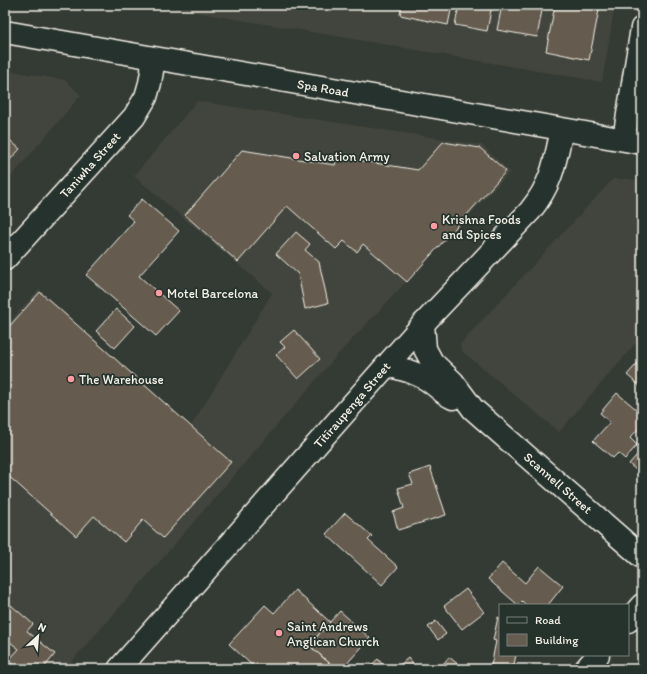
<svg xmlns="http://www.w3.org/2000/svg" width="647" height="674" font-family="Itim,sans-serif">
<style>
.built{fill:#42453c}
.building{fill:#655b4f;stroke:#f4f1e8}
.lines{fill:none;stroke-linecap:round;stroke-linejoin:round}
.street-casing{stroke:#f4f1e8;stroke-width:25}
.secondary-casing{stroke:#f4f1e8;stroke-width:25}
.street{stroke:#26332d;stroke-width:22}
.secondary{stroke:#26332d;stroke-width:22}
.poi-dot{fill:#ff9aa2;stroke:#26332d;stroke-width:1.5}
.labels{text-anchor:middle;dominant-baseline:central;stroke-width:3.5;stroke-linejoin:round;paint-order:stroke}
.street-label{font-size:13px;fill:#f4f1e8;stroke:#26332d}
.poi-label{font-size:13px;fill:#f4f1e8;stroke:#26332d;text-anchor:start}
</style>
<rect width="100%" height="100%" fill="#333b34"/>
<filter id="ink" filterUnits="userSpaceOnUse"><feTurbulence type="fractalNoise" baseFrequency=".025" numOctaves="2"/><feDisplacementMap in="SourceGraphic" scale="8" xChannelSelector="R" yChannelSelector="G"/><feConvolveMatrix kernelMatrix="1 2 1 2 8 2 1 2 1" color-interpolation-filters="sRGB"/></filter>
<g filter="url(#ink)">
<path class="built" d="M154,5H615L602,82Z
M5,70L65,80L81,95L5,184Z
M197,101L482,145L510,172L341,351L136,589L65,669H5V327L39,289L191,426L272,293L134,176Z
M613,179H629L642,181V336L559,432L462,351L460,344Z"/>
<path class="building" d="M256,5H270V7Z
M402,5H452L448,25L400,15Z
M459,5H492L487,31L455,25Z
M502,5H543L537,37L497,30Z
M555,5H600L589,60L546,51Z
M5,136L20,149L8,162L5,159Z
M443,142L480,148L506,171L407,282L363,244L357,252L344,241L336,249L287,206L238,262L185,215L242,150L335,165L337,157L418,170Z
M142,199L179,231L139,276L179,311L156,336L86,275L134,221L127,215Z
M296,232L310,244L305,250L319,262L328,303L305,309L298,274L276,254Z
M40,292L231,462L163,538L143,520L124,542L94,516L76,536L5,473V331Z
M116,309L135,326L115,348L96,331Z
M294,330L320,359L298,379L276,355L285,347L280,342Z
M642,358V388L627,375Z
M617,393L642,414V425L630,438L637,445L625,459L618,453L613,458L593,441L610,422L600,413Z
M642,449V475L629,464Z
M430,467L446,515L398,530L393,512L404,508L398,488L413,484L409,474Z
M345,513L372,536L368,540L398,567L382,585L326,534Z
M502,563L525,583L539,566L563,586L548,605H526L522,601L518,605L488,579Z
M466,589L484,612L462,629L444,606Z
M295,590L330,622L309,645L336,669H256L229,644L265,605L274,613Z
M5,600L33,624L27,631L55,654L43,669H18L8,661L19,649L5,638Z
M340,611L370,638L342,669H336L309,645Z
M498,617L500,618V655H516L513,669L491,666L496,641L493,640Z
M436,621L446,634L438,640L428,627Z
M449,657L464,669H439Z
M408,658L417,669H395Z
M378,659L386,669H367Z"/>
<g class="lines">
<defs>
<path id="street" d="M624,139L642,28
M5,259L134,117L146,97L150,83L154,59
M423,324L425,349L432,362L453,382L473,409L642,557
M387,365C402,369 419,373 432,383C439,388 444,394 453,398
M628,621L642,605
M586,669L598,655"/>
<path id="secondary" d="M5,32L642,143
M119,669L423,324L530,211C552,184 555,162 562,129"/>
</defs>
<use href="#street" class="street-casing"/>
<use href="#secondary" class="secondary-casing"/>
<use href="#street" class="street"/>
<use href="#secondary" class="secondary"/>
</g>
</g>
<g class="poi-dot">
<circle cx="296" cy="156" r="4"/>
<circle cx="434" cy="226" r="4"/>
<circle cx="159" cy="293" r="4"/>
<circle cx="71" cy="379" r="4"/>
<circle cx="279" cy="633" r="4"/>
</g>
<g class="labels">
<g class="street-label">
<text transform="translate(323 88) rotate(10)">Spa Road</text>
<text transform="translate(90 165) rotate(-48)">Taniwha Street</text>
<text transform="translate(352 405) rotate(-49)">Tītīraupenga Street</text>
<text transform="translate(558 483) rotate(41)">Scannell Street</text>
</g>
<g class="poi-label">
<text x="304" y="156">Salvation Army</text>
<text x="442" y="219">Krishna Foods<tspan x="442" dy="15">and Spices</tspan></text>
<text x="167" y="293">Motel Barcelona</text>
<text x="79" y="379">The Warehouse</text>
<text x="287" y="626">Saint Andrews<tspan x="287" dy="15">Anglican Church</tspan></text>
</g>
</g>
<rect width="647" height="674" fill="none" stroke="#26332d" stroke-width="20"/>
<rect x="10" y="10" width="627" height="654" fill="none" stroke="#f4f1e8" stroke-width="1.5" filter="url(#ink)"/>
<rect x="499" y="604" width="130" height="52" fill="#26332d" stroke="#787f78"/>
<rect x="507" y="617" width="20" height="6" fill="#26332d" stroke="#787f78"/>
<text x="535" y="624" font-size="12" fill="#f4f1e8">Road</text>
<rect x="507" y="634" width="20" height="12" fill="#655b4f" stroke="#787f78"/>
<text x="535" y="644" font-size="12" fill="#f4f1e8">Building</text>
<g transform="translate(38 636) rotate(26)" stroke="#26332d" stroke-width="3" paint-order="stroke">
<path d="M0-3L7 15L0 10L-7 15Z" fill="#f4f1e8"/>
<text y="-6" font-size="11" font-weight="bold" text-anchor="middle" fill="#f4f1e8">N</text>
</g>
</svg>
